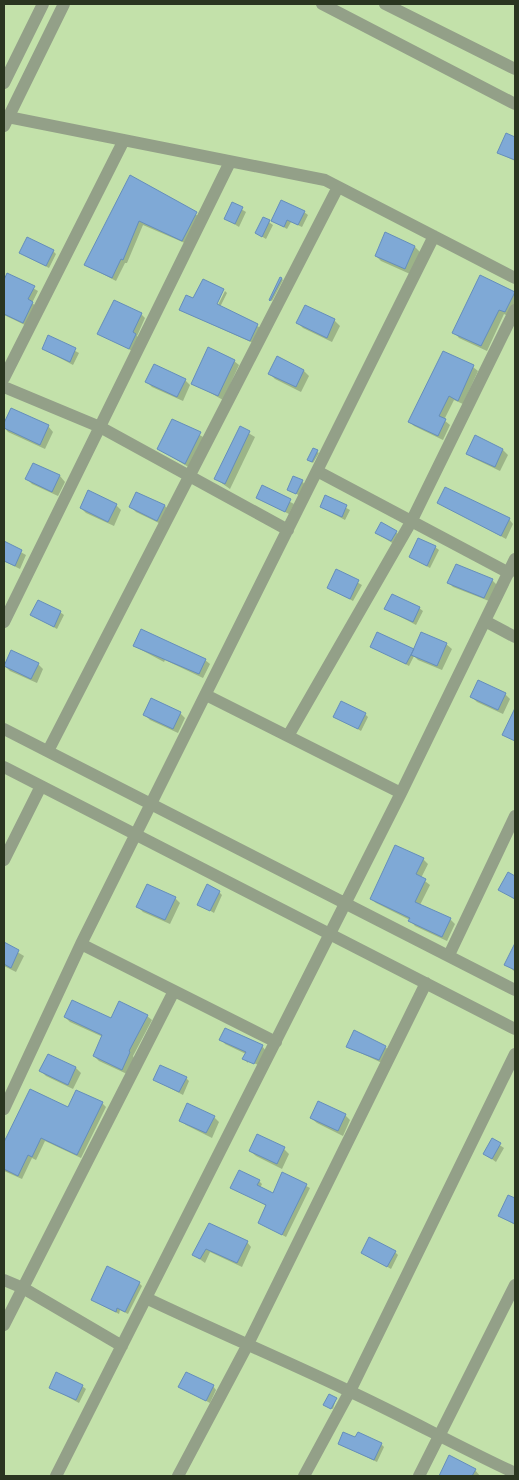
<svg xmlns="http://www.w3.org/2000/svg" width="519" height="1480" font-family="Lato,sans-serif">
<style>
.shadow{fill:#0003}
.building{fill:#7fa9d6;stroke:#658ebb}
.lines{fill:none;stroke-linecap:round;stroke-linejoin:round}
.minor{stroke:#93a088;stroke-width:12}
</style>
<rect width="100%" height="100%" fill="#c3e1aa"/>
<path class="shadow" d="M507,134L515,138V161L499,153Z
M130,177L200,217L187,244L143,225L127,263H125L116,281L86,265Z
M233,204L246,212L239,227L226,219Z
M304,212L308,215L302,227L291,222L287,229L273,221Z
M263,218L273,225L266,239L256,233Z
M415,247L420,252L410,274L381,261L376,256Z
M53,251L56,254L49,268L20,253Z
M8,274L38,291L32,303L37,307L27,326L4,315V283Z
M281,278L283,280L272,301L270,300Z
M225,291L227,293L220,307L261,328L253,343L180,310L194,300L215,311Z
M514,293L515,307L510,317L504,314L487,351L459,338L454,332Z
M305,307L334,320L340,326L332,342L303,328L298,323Z
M141,314L145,318L137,336L140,339L134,352L99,333Z
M49,337L79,353L73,365L43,349Z
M444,353L473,367L478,371L463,404L454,400L444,420L450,425L443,440L414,426L409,421Z
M234,361L239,365L223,400L193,383Z
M304,371L309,376L301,392L275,379L270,374Z
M185,380L190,385L183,401L152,387L147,382Z
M12,409L48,426L53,432L45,449L8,432L4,427Z
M172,420L205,438L190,468L159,449Z
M240,428L255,437L230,489L216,479Z
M314,450L319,453L313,463L309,460Z
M503,450L508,455L500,471L473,458L467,453Z
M34,464L60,476L65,482L58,496L32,484L27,479Z
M302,481L305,485L300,496L288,489Z
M262,487L294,504L289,514L257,498Z
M137,493L165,506L170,511L163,525L136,512L131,507Z
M326,497L350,510L345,520L321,507Z
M439,502L509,519L513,524L506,539Z
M116,505L121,510L114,526L86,513L81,508Z
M396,532L399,535L394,544L376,533Z
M4,543L26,555L20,569L4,561Z
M435,547L439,550L430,568L410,557Z
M337,571L362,585L353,601L328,588Z
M492,580L497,585L489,601L453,587L448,582Z
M419,608L423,611L416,625L386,609Z
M60,612L64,615L57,629L32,615Z
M446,644L452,649L442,670L418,660L414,656L409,666L371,646L413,650Z
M134,646L205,660L210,664L203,678L165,660L164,662Z
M38,664L43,669L37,683L10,671L4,665Z
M505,694L510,699L503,714L477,702L472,697Z
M180,713L185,718L178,733L150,720L145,715Z
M365,714L368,717L361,731L335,716Z
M423,859L428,864L421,878L430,885L420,905L450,919L455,924L447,941L415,926L410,920L376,903L371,899Z
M508,874L515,878V900L500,889Z
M219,892L222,895L214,913L199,904Z
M175,898L180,903L170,924L143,912L138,907Z
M4,944L24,956L16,972L4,966Z
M515,945V972L506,964Z
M147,1016L152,1020L133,1056L134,1058L127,1074L99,1061L94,1056L103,1037L70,1022L65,1017L112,1020Z
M221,1039L262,1046L266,1051L260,1066L248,1060V1063L244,1059L246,1054L225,1044Z
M348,1047H385L389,1050L382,1063Z
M48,1055L76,1068L81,1073L73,1089L46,1076L41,1071Z
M186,1078L189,1081L183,1095L155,1080Z
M30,1091L69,1109L102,1103L106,1107L81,1158L45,1141L36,1160L32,1158L22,1179L4,1171V1144Z
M345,1115L350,1120L343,1136L317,1123L311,1118Z
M214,1117L219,1122L212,1138L186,1125L180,1120Z
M492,1140L504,1148L496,1162L485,1154Z
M284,1149L289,1154L282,1169L256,1156L250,1151Z
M283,1174L310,1188L286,1237L260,1223L267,1206L232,1187L259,1181L262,1184L260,1188L273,1194Z
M509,1197L515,1200V1225L500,1216Z
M209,1225L247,1242L251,1247L242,1267L210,1252L205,1263L194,1255Z
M363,1252H395L398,1255L391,1269Z
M139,1283L142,1286L128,1314L120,1310L119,1314L92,1300Z
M82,1386L86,1389L79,1403L50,1387Z
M213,1386L216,1390L210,1403L180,1387Z
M336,1399L333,1409L326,1406Z
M356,1439L381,1444L384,1447L377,1462L339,1444Z
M450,1457L475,1470L480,1476H440Z"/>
<path class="building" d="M506,133L515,137V160L497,153Z
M130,175L197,212L182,241L139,221L123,260L121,259L112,278L84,265Z
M281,200L305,211L298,225L287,220L284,227L271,221Z
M232,202L243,207L235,224L224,219Z
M263,217L270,220L262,237L255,233Z
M385,232L415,246L405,269L375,256Z
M27,237L54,250L46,266L19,253Z
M7,273L35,286L28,299L33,302L23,323L4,314V280Z
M480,275L515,292L505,312L499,310L481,346L452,333Z
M280,277L282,278L270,301L269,300Z
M203,279L224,289L217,304L258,324L250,341L179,310L186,295L193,298Z
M114,300L142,313L133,332L136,334L129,349L97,334Z
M305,305L335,319L327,338L296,323Z
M48,335L76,348L70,362L42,349Z
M208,347L235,360L218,396L191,384Z
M443,351L474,365L458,401L449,396L439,416L446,419L438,436L408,422Z
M277,356L304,370L296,387L268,374Z
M154,364L186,379L177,397L145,382Z
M11,408L49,425L40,445L4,428V423Z
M172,419L201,432L185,464L157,449Z
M240,426L250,431L225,484L214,479Z
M475,435L503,449L495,467L466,454Z
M313,448L318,450L312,462L307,460Z
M33,463L60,475L52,492L25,479Z
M293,476L303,480L296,494L287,490Z
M262,485L291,499L285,512L256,498Z
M445,487L510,518L501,536L437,503Z
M88,490L117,504L108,522L80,508Z
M136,492L165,505L157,521L129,507Z
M325,495L347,505L342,517L320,507Z
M381,522L397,531L391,541L375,533Z
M418,538L436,546L427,566L409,557Z
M4,541L22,550L15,566L4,561Z
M456,564L493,579L484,598L447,583Z
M336,569L359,580L350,599L327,588Z
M392,594L420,607L413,622L384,609Z
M38,600L61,611L54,627L30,615Z
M141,629L206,659L199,674L133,646Z
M377,632L414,649L406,664L370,647Z
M421,632L447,643L437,666L411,655Z
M11,650L39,663L31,679L4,666Z
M478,680L506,693L498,710L470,697Z
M151,698L181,712L173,729L143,715Z
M341,701L366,713L358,729L333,717Z
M515,708V741L502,735Z
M395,845L424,858L416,874L426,879L415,902L451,918L442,937L408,921L410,918L370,899Z
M508,872L515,876V899L498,890Z
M147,884L176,897L165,920L136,907Z
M207,884L220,891L210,911L197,905Z
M4,942L19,950L11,968L4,964Z
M515,943V970L504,965Z
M72,1000L111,1018L119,1001L148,1015L129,1051L130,1052L122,1070L93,1056L102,1035L64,1017Z
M225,1028L263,1045L254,1064L242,1059L246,1052L219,1040Z
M354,1030L386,1046L379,1060L346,1047Z
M48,1054L76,1067L68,1085L39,1071Z
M160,1065L187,1077L179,1092L153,1080Z
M30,1089L68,1107L76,1090L103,1102L77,1155L41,1138L32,1157L28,1155L18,1176L4,1169V1142Z
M318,1101L346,1114L338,1131L310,1118Z
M187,1103L215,1116L206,1133L179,1121Z
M257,1134L285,1147L277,1164L249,1151Z
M492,1138L501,1143L492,1159L483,1154Z
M239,1170L260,1180L257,1185L273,1193L282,1172L307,1184L282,1235L258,1223L266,1205L230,1188Z
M508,1195L515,1198V1224L498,1216Z
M209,1223L248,1241L237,1263L206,1249L200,1259L192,1255Z
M369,1237L396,1251L387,1267L361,1253Z
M107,1266L140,1282L125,1312L117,1308L116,1312L91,1300Z
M56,1372L83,1385L76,1400L49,1388Z
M186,1372L214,1385L206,1401L178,1387Z
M329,1394L337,1398L331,1409L323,1405Z
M343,1432L355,1437L358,1432L382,1443L374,1460L338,1444Z
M449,1455L476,1469L472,1476H439Z"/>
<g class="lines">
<path class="minor" d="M322,4L515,104
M385,4L515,69
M4,83L43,4
M8,117L325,180L515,278
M4,126L64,4
M4,378L124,140
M4,387L100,427L288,530
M317,471L509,573
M485,621L515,637
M4,622L230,162
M206,695L401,793
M4,729L515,990
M288,736L411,522L515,310
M48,751L338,187
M4,767L515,1029
M4,860L41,786
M81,944L276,1042
M449,955L515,816
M4,1109L81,944L434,236
M4,1280L23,1288L122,1346
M146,1298C213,1330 282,1359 349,1391C405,1417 459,1447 515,1473
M4,1325L174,991
M56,1476L401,793L515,559
M178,1476L247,1346L426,983
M304,1476L350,1391L515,1054
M419,1476L515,1285"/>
</g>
<rect width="519" height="1480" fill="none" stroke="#2a3520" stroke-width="10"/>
</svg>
